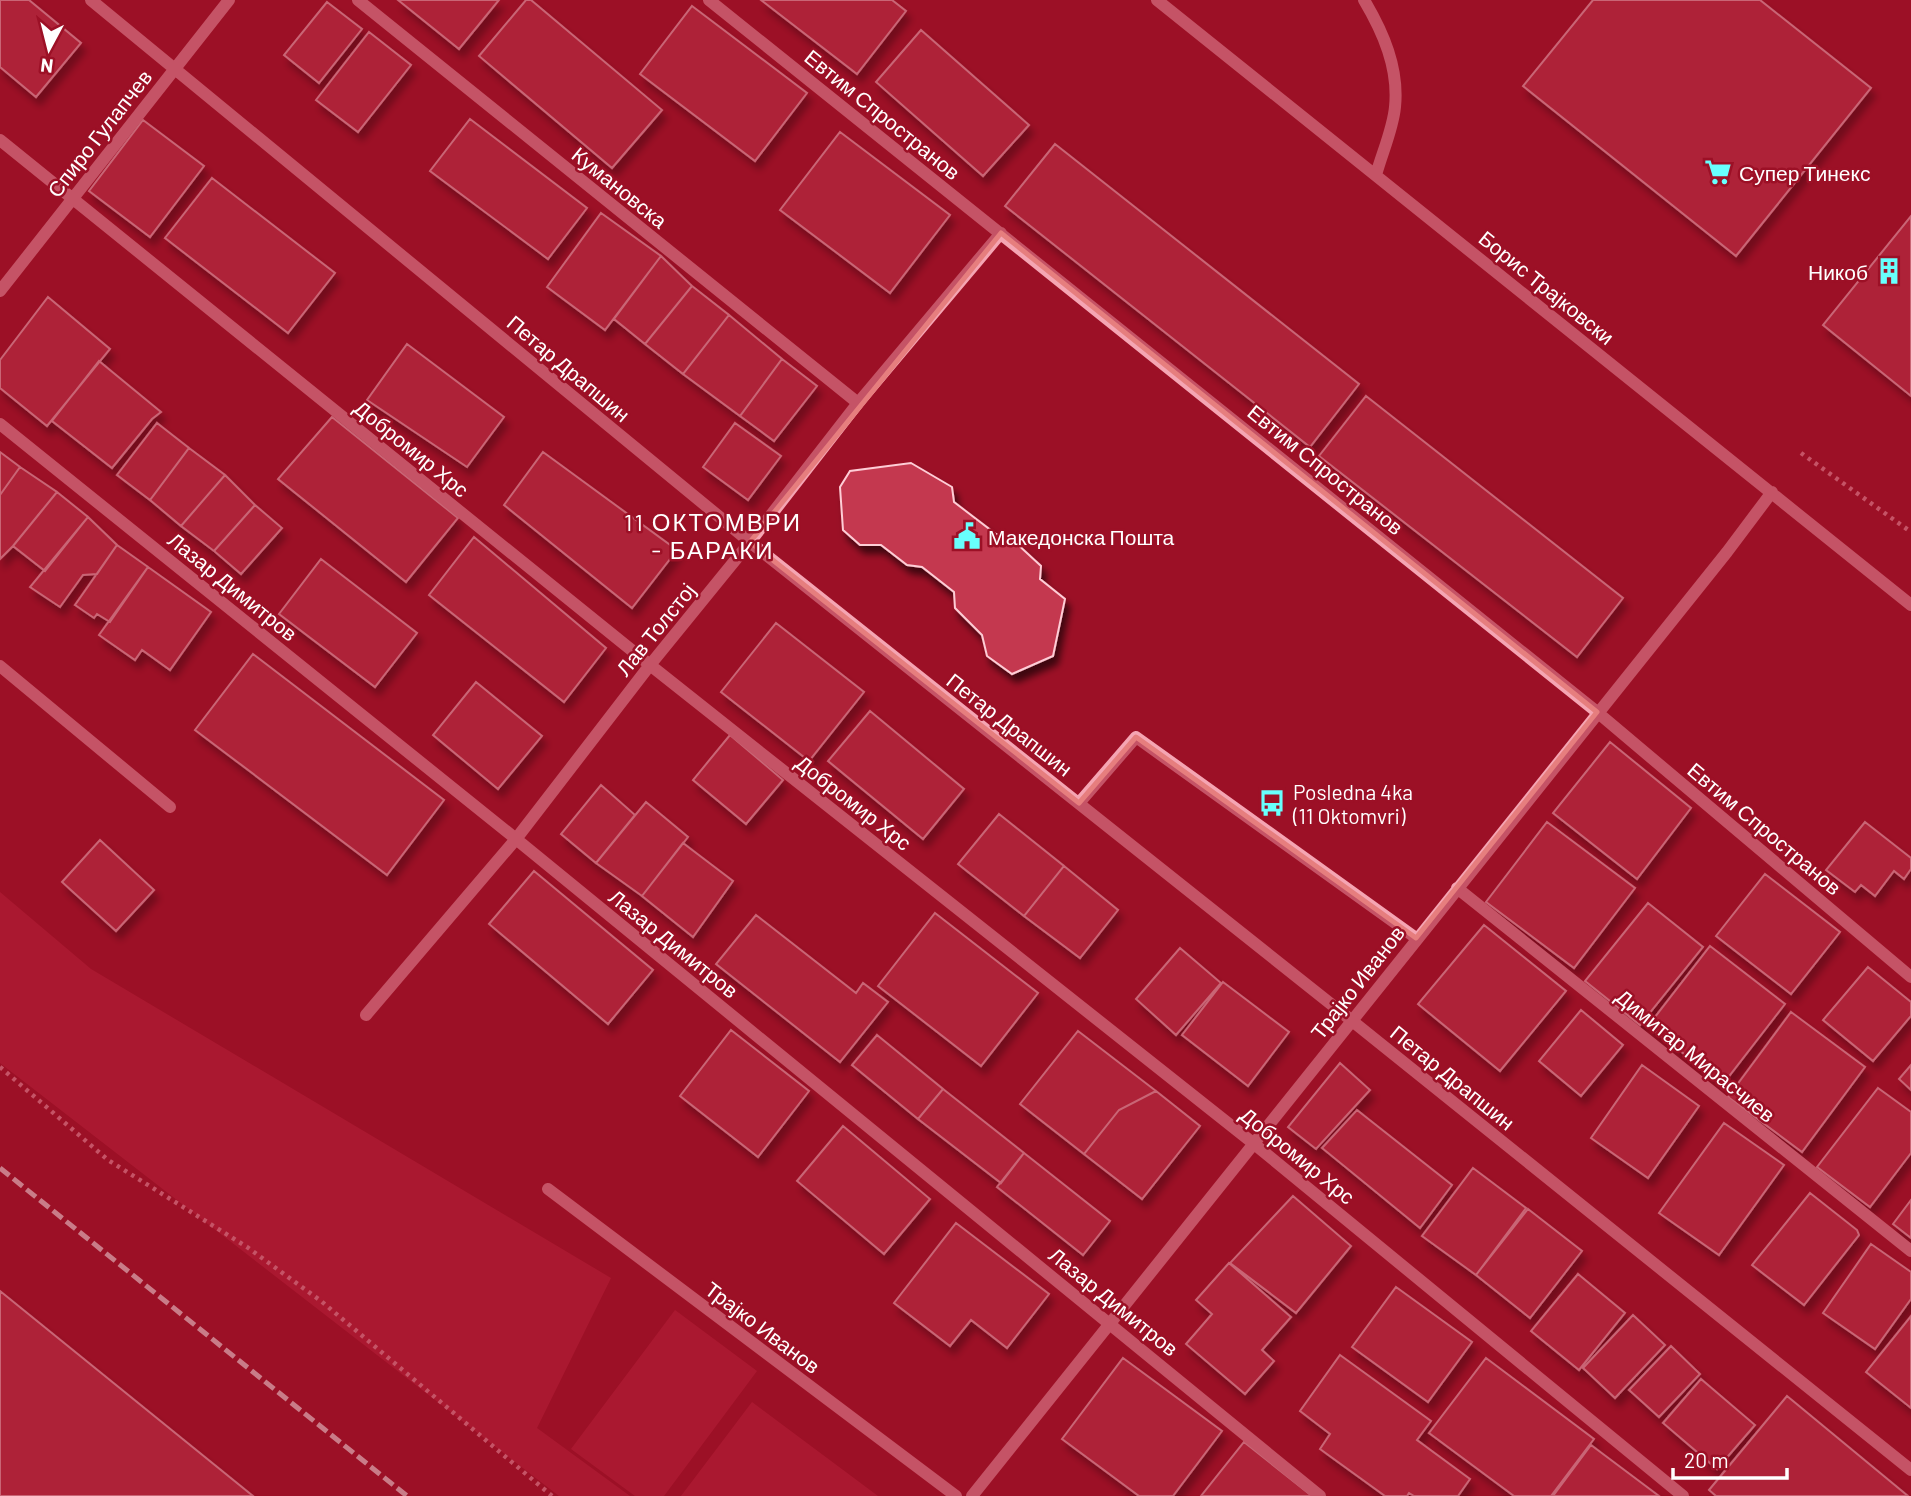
<svg xmlns="http://www.w3.org/2000/svg" width="1911" height="1496" font-family="Barlow,sans-serif">
<style>
.green{fill:#bb233d}
.building{fill:#c43950;stroke:#fecdd6;stroke-width:2;filter:url(#shadow)}
.lines{fill:none;stroke-linecap:round;stroke-linejoin:round}
.path{stroke:#f5a5b3;stroke-width:4.5;stroke-dasharray:3.5 5;stroke-linecap:butt}
.minor{stroke:#f5a5b3;stroke-width:12}
.rail{stroke:#fff;stroke-width:5;stroke-dasharray:12 5;stroke-linecap:butt}
.marked{fill:none;stroke:#e67e7e;stroke-width:5;stroke-linejoin:round}
.labels{text-anchor:middle;dominant-baseline:central;stroke-width:5;stroke-linejoin:round;paint-order:stroke}
.street-label{font-size:21px;fill:#fff;stroke:#9c1026}
.poi-label{font-size:21px;fill:#fff;stroke:#9c1026;text-anchor:start}
.quarter-label{font-size:24px;letter-spacing:2px;fill:#fff;stroke:#9c1026}
</style>
<defs>
<filter id="shadow"><feDropShadow dx="4.5" dy="8" stdDeviation="3.5" flood-color="#0009"/></filter>
</defs>
<rect width="100%" height="100%" fill="#9c1026"/>
<path class="green" d="M0,892L91,969L611,1278L537,1428L630,1496H559L0,1063Z
M675,1310L757,1371L664,1496H635L571,1449Z
M752,1402L878,1496H681Z"/>
<path class="building" d="M0,0H29L81,43L36,97L0,67Z
M398,0H499L459,49Z
M526,0H531L662,110L612,168L479,56Z
M761,0H892L906,11L857,74Z
M1593,0H1760L1871,88L1736,256L1523,86Z
M327,2L362,29L319,83L284,55Z
M692,6L807,93L755,161L640,74Z
M921,30L1029,125L983,176L876,82Z
M369,32L411,65L358,132L316,100Z
M470,119L587,208L548,259L430,171Z
M143,120L204,166L150,237L89,191Z
M840,132L950,215L890,293L780,210Z
M1055,144L1359,384L1310,447L1005,206Z
M212,178L335,273L288,333L165,238Z
M601,213L661,256L605,330L547,287Z
M1911,216V396L1823,325Z
M661,256L692,286L645,344L614,319Z
M692,286L729,315L683,374L645,344Z
M48,297L110,349L47,426L0,388V360Z
M729,315L782,359L740,416L683,374Z
M407,344L504,417L467,467L367,400Z
M782,359L817,386L774,441L740,416Z
M99,361L161,412L152,419L112,468L52,421Z
M1366,396L1623,598L1577,657L1319,456Z
M332,417L458,518L406,582L278,479Z
M157,423L189,448L150,500L117,475Z
M735,423L781,456L748,500L703,467Z
M189,448L225,475L181,526L150,500Z
M0,452L20,467L0,495Z
M543,452L677,550L632,608L504,505Z
M911,463L952,487L954,502L996,534L1014,541L1041,566L1040,579L1065,599L1053,656L1012,674L987,656L982,635L955,608L954,592L922,567L907,565L881,545H860L843,530L840,487L850,471Z
M20,467L57,492L13,546L0,559V495Z
M225,475L255,505L214,551L181,526Z
M57,492L88,517L45,571L13,546Z
M255,505L282,528L241,574L214,551Z
M88,517L117,545L97,574L83,575L60,607L30,587Z
M474,537L606,648L564,702L429,595Z
M117,545L148,567L110,622L97,614L94,618L75,605Z
M321,559L417,633L375,687L279,614Z
M148,567L211,612L170,670L142,650L135,660L99,635Z
M776,623L864,692L809,761L721,692Z
M253,654L444,800L387,875L195,730Z
M476,682L542,736L498,789L433,735Z
M870,711L964,789L923,839L828,761Z
M730,735L783,780L746,824L693,780Z
M1610,742L1691,808L1637,879L1553,813Z
M601,785L635,815L596,863L561,834Z
M646,802L688,837L642,896L596,863Z
M999,814L1064,866L1024,916L958,864Z
M1547,822L1635,888L1574,968L1486,902Z
M1865,822L1911,858V869L1904,879L1894,871L1875,896L1861,885L1855,892L1826,870Z
M100,840L154,890L116,931L62,882Z
M683,843L733,881L693,937L642,896Z
M1064,866L1118,910L1080,958L1024,916Z
M534,871L653,970L608,1024L489,924Z
M1765,874L1840,932L1791,994L1716,936Z
M1648,903L1703,947L1640,1025L1585,981Z
M935,913L1038,993L981,1066L878,986Z
M756,915L856,993L863,983L888,1002L840,1062L716,964Z
M1484,925L1566,991L1500,1071L1418,1004Z
M1710,946L1785,1004L1723,1084L1648,1026Z
M1180,948L1221,983L1176,1035L1136,999Z
M1868,967L1911,1002V1016L1873,1061L1823,1020Z
M1223,982L1289,1032L1248,1086L1182,1035Z
M1581,1010L1623,1045L1581,1096L1539,1061Z
M1791,1012L1865,1067L1802,1152L1728,1097Z
M731,1030L809,1091L758,1157L680,1096Z
M1078,1031L1156,1091L1119,1110L1084,1154L1020,1104Z
M877,1035L943,1089L918,1119L852,1065Z
M1340,1063L1370,1090L1316,1149L1288,1127Z
M1642,1065L1699,1106L1648,1178L1591,1138Z
M1911,1065V1090L1899,1079Z
M1878,1088L1911,1112V1153L1870,1207L1817,1167Z
M943,1089L1024,1153L1001,1183L918,1119Z
M1156,1091L1200,1126L1142,1199L1084,1154L1119,1110Z
M1357,1110L1452,1185L1420,1228L1322,1148Z
M1724,1123L1784,1165L1719,1255L1659,1213Z
M843,1126L930,1199L884,1254L797,1181Z
M1024,1153L1110,1221L1083,1255L997,1187Z
M1473,1168L1526,1208L1476,1275L1422,1236Z
M1810,1193L1857,1230L1859,1235L1804,1305L1752,1265Z
M1293,1196L1351,1246L1296,1313L1230,1263Z
M1911,1200V1238L1893,1224Z
M1528,1209L1582,1251L1530,1318L1476,1275Z
M956,1223L1049,1294L1007,1348L971,1320L950,1346L894,1303Z
M1871,1244L1911,1272V1299L1875,1349L1823,1313Z
M1229,1263L1291,1317L1262,1350L1274,1361L1245,1394L1186,1344L1212,1314L1196,1300Z
M1578,1274L1625,1313L1579,1370L1531,1331Z
M1396,1287L1472,1342L1428,1402L1352,1347Z
M0,1291L253,1496H0Z
M1633,1315L1665,1345L1615,1398L1583,1368Z
M1911,1316V1408L1866,1372Z
M1671,1346L1700,1374L1659,1417L1629,1390Z
M1340,1355L1431,1421L1417,1440L1470,1479L1458,1496H1414L1409,1493L1407,1496H1385L1320,1449L1330,1434L1300,1411Z
M1123,1358L1222,1431L1173,1496H1139L1062,1439Z
M1486,1358L1594,1439L1551,1496H1514L1429,1433Z
M1701,1379L1755,1425L1717,1469L1663,1423Z
M1787,1396L1908,1496H1716L1709,1490Z
M1244,1442L1312,1496H1201Z
M1591,1445L1659,1496H1553Z"/>
<g class="lines">
<path class="path" d="M1801,453L1911,532
M0,1067L108,1160L247,1247L321,1301L552,1496"/>
<path class="minor" d="M91,0L750,542L1351,1020L1911,1470
M358,0L858,403
M709,0L1597,712L1911,977
M1157,0L1911,605
M1364,0C1383,32 1399,68 1395,107C1393,129 1382,153 1376,175
M0,140L650,665L1253,1143L1683,1496
M0,291L229,0
M0,424L516,839L1320,1496
M0,666L170,807
M1079,803L1136,737L1416,938
M1457,888L1911,1251
M366,1015L516,839L650,665L750,542L858,403L1001,233
M548,1189L956,1496
M972,1496L1727,552L1772,492"/>
<path class="rail" d="M0,1168L407,1496"/>
</g>
<path d="M0 0H1911V1496H0ZM1001,233L1597,712L1416,938L1136,737L1079,803L750,542Z" fill="#9c1026" fill-opacity=".55" fill-rule="evenodd"/>
<path class="marked" d="M1001,233L1597,712L1416,938L1136,737L1079,803L750,542Z"/>
<defs>
<symbol id="supermarket-bare" viewBox="-9 -9 18 18"><path d="M-6-5.5h2.5l.6 2H6L4.5 2H-2.5L-4.4-4H-6ZM-1.5 3.2a1.3 1.3 0 1 0 .1 0ZM3 3.2a1.3 1.3 0 1 0 .1 0Z" fill="#68fffd" stroke="#9c1026" stroke-width="2.5" paint-order="stroke"/></symbol>
<symbol id="building-bare" viewBox="-9 -9 18 18"><path d="M-4-6H4V6H1V3H-1V6H-4ZM-2.5-4.3h1.7v1.8h-1.7ZM.8-4.3h1.7v1.8H.8ZM-2.5-1h1.7V.8h-1.7ZM.8-1h1.7V.8H.8Z" fill="#68fffd" stroke="#9c1026" stroke-width="2.5" paint-order="stroke"/></symbol>
<symbol id="civic-bare" viewBox="-9 -9 18 18"><path d="M-.6-6.5H3V-4.5H.6V-3L4-1V1h2V6H-6V1h2V-1L-.6-3ZM-1.2 2.5V6h2.4V2.5Z" fill="#68fffd" stroke="#9c1026" stroke-width="2.5" paint-order="stroke"/></symbol>
<symbol id="bus-bare" viewBox="-9 -9 18 18"><path d="M-5-6H5V4H4V6H2V4H-2V6H-4V4H-5ZM-3.5-4V0h7V-4ZM-3.5 1.2v1.5H-2V1.2ZM2 1.2v1.5H3.5V1.2Z" fill="#68fffd" stroke="#9c1026" stroke-width="2.5" paint-order="stroke"/></symbol>
</defs>
<g fill-rule="evenodd">
<use href="#supermarket-bare" x="1699" y="153" width="38" height="38"/>
<use href="#building-bare" x="1870" y="252" width="38" height="38"/>
<use href="#civic-bare" x="948" y="517" width="38" height="38"/>
<use href="#bus-bare" x="1253" y="784" width="38" height="38"/>
</g>
<g class="labels">
<g class="street-label">
<text transform="translate(883 114) rotate(39)">Евтим Спространов</text>
<text transform="translate(99 133) rotate(-52)">Спиро Гулапчев</text>
<text transform="translate(620 187) rotate(39)">Кумановска</text>
<text transform="translate(1547 287) rotate(39)">Борис Трајковски</text>
<text transform="translate(569 368) rotate(40)">Петар Драпшин</text>
<text transform="translate(412 448) rotate(39)">Добромир Хрс</text>
<text transform="translate(1326 469) rotate(39)">Евтим Спространов</text>
<text transform="translate(233 586) rotate(39)">Лазар Димитров</text>
<text transform="translate(655 629) rotate(-51)">Лав Толстој</text>
<text transform="translate(1010 724) rotate(38)">Петар Драпшин</text>
<text transform="translate(854 802) rotate(38)">Добромир Хрс</text>
<text transform="translate(1765 828) rotate(40)">Евтим Спространов</text>
<text transform="translate(674 943) rotate(39)">Лазар Димитров</text>
<text transform="translate(1357 982) rotate(-52)">Трајко Иванов</text>
<text transform="translate(1696 1055) rotate(39)">Димитар Мирасчиев</text>
<text transform="translate(1453 1077) rotate(39)">Петар Драпшин</text>
<text transform="translate(1298 1155) rotate(39)">Добромир Хрс</text>
<text transform="translate(1114 1301) rotate(39)">Лазар Димитров</text>
<text transform="translate(763 1327) rotate(37)">Трајко Иванов</text>
</g>
<g class="poi-label">
<text x="1739" y="172">Супер Тинекс</text>
<text x="1868" y="271" text-anchor="end">Никоб</text>
<text x="988" y="536">Македонска Пошта</text>
<text x="1293" y="791">Posledna 4ka<tspan x="1293" dy="24">(11 Oktomvri)</tspan></text>
</g>
<g class="quarter-label">
<text x="713" y="521">11 ОКТОМВРИ<tspan x="713" dy="28">- БАРАКИ</tspan></text>
</g>
</g>
<g transform="translate(49 49) rotate(187)" stroke="#9c1026" stroke-width="5" paint-order="stroke">
<path d="M0-5L12 26L0 18L-12 26Z" fill="#ffffff"/>
<text y="-10" font-size="19" font-weight="bold" text-anchor="middle" fill="#ffffff">N</text>
</g>
<path d="M1673 1468v10h114v-10" fill="none" stroke="#ffffff" stroke-width="3.5"/>
<text x="1684" y="1468" font-size="21" fill="#ffffff" stroke="#9c1026" stroke-width="5" paint-order="stroke">20 m</text>
</svg>
